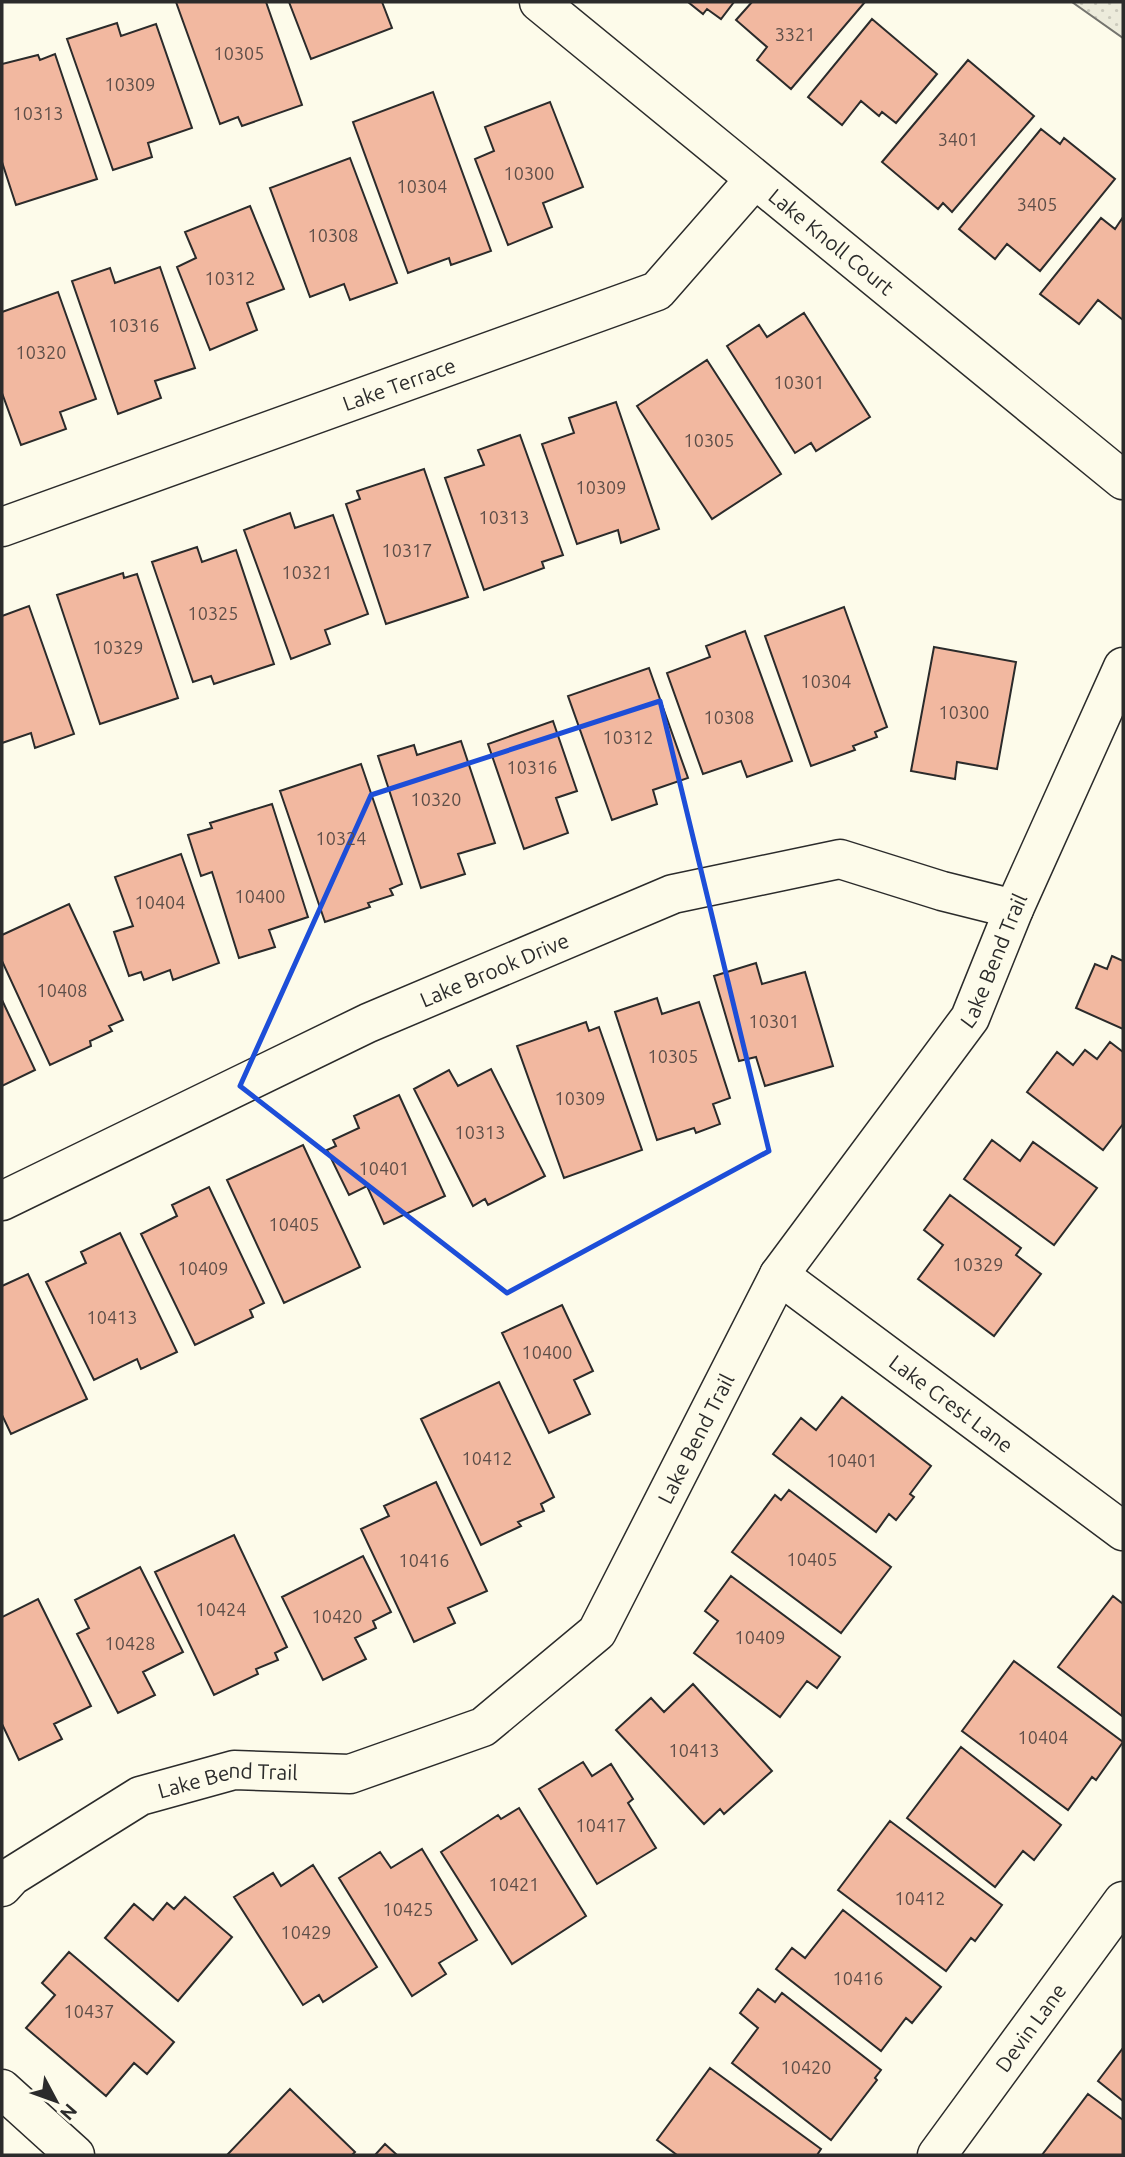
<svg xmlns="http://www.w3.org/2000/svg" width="1125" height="2157" font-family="Ubuntu,sans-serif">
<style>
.park{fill:url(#park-dots);stroke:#74746e;stroke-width:2}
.building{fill:#f2b8a0;stroke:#2b2b2b;stroke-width:2}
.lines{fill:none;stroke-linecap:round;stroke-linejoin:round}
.street-casing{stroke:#2b2b2b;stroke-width:41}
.street{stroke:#fdfbea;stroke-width:38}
.marked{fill:none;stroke:#1d4ed8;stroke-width:5;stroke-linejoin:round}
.labels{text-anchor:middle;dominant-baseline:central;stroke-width:5;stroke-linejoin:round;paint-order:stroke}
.number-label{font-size:18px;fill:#5d4e48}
.street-label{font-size:21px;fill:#2b2b2b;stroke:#fdfbea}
</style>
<defs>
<pattern id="park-dots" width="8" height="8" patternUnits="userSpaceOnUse" patternTransform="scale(1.75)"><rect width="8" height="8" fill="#ecebdb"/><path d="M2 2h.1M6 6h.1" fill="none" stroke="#cbcabc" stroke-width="1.8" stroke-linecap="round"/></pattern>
</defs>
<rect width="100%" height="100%" fill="#fdfbea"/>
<path class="park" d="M1072,2H1123V38Z"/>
<path class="building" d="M176,2H266L302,105L242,126L238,117L220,124Z
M289,2H382L392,28L311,59Z
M688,2H734L721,19L707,9L703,14Z
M752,2H865L791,89L757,60L767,47L736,20Z
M872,19L937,74L896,123L882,112L879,116L861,101L842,125L808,97Z
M117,23L121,36L156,24L192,128L148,143L152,157L113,170L67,39Z
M55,54L97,179L16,205L2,162V64L38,55L40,60Z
M968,60L1034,116L952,212L943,203L938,209L882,162Z
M433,92L491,251L451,265L449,258L408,273L353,122Z
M550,102L583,187L543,203L552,227L508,245L475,159L494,151L485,127Z
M1041,129L1060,144L1064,138L1115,179L1040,271L1007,244L995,259L959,229Z
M350,158L397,283L350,300L344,284L310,297L270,188Z
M250,206L284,289L247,303L257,330L210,350L177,267L196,258L185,232Z
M1123,217V320L1098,300L1079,324L1040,294L1101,218L1115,229Z
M160,267L195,368L155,381L161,398L118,414L72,281L110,268L115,283Z
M58,292L96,399L60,412L66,429L21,445L2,393V312Z
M804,313L870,417L816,451L811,443L795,453L727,346L759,325L767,337Z
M707,360L781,474L712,519L637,406Z
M616,402L659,529L621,543L618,530L577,544L542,444L574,433L569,418Z
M520,435L563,555L542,562L544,568L484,590L445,478L484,465L478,450Z
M424,469L468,597L386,624L346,504L360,499L357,491Z
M290,513L295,528L333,515L368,614L325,630L330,644L291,659L244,530Z
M197,547L202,562L236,550L274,664L214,684L211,676L193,682L152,562Z
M123,573L124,578L137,574L178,698L100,724L57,595Z
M29,606L74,734L35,748L31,733L2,743V616Z
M844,607L887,727L875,732L877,737L853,746L855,750L811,766L765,636Z
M745,631L792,761L747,777L741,761L703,774L667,673L710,657L706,646Z
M934,647L1016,662L997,769L957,762L955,779L911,771Z
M649,668L688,778L653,790L657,804L612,820L568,696Z
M553,721L577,791L556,798L568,833L524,849L488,744Z
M461,741L495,843L458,854L465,874L421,888L378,756L414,745L417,755Z
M361,764L402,884L390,889L393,895L368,903L370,907L325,922L280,791Z
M272,804L308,917L269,930L275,947L239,958L212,872L201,876L188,835L212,828L210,823Z
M181,854L219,963L173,980L170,970L144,980L141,972L129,976L114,932L133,926L115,877Z
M69,904L123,1020L109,1026L112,1031L90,1041L91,1046L50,1065L2,961V935Z
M1112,956L1123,961V959V1029L1076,1008L1095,964L1107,969Z
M756,963L762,984L805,972L833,1066L765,1086L756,1057L739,1061L714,976Z
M657,998L662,1014L699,1002L730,1098L713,1104L720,1124L696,1133L694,1128L657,1140L615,1012Z
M2,1000L35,1070L2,1086Z
M586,1022L589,1031L599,1027L642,1150L564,1178L517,1046Z
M1110,1042L1123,1052V1124L1103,1150L1027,1092L1057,1052L1073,1065L1085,1050L1097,1059Z
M491,1069L545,1176L488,1205L485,1199L473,1206L414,1089L449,1070L458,1086Z
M399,1095L445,1196L384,1224L367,1186L349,1195L327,1150L336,1146L333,1140L359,1128L354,1116Z
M992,1140L1020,1161L1033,1142L1097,1188L1054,1245L964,1179Z
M303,1145L360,1267L284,1303L227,1180Z
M209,1187L264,1303L250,1310L253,1317L195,1345L141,1234L177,1216L172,1205Z
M950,1195L1021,1248L1016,1255L1041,1274L994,1336L918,1279L943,1245L924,1230Z
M120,1233L177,1352L141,1369L137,1359L94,1380L46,1282L86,1263L81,1252Z
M28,1274L87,1399L11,1434L2,1415V1286Z
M562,1305L593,1371L574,1380L590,1414L549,1433L502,1333Z
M499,1382L554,1497L541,1504L544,1511L518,1522L521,1526L481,1545L421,1419Z
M842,1397L931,1466L910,1494L914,1497L896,1520L889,1514L876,1532L773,1454L801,1418L816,1430Z
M436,1482L487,1591L448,1608L455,1623L414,1642L361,1529L389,1516L384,1506Z
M789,1490L891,1567L841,1633L732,1552L775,1495L781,1500Z
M234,1535L287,1647L275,1653L278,1660L256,1669L258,1674L214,1695L155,1572Z
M363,1556L391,1612L373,1621L376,1628L355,1638L366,1659L323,1680L282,1597Z
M140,1567L183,1652L143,1672L155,1695L118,1713L77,1634L89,1628L75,1600Z
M731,1576L840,1657L817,1688L807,1681L780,1717L694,1653L718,1621L705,1611Z
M1113,1596L1123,1604L1122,1716L1058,1667Z
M38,1599L91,1706L54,1724L62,1739L19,1760L2,1724V1617Z
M1014,1661L1123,1742L1096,1780L1092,1777L1068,1810L962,1731Z
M693,1684L772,1771L724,1814L720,1809L704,1824L616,1730L651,1698L664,1712Z
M961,1747L1061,1825L1034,1860L1023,1851L995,1887L907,1818Z
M583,1762L592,1776L611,1764L633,1799L628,1803L656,1848L597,1884L539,1789Z
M519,1808L586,1916L512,1964L441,1852L498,1815L501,1819Z
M890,1821L1002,1905L975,1941L971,1938L946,1971L838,1890Z
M422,1849L477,1940L439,1963L446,1974L412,1996L339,1878L380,1852L391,1868Z
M313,1865L377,1967L323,2002L319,1995L303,2005L234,1897L273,1873L281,1886Z
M185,1897L232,1937L178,2001L105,1938L134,1904L153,1920L167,1903L174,1909Z
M843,1910L941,1987L912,2023L906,2018L881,2051L776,1969L792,1948L805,1958Z
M69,1952L174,2042L147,2074L134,2063L106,2096L26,2028L55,1995L42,1983Z
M758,1989L775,2002L782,1993L881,2070L875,2078L877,2080L831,2140L732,2063L758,2028L740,2013Z
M1123,2048V2101L1098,2081Z
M710,2068L821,2149L817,2155H677L657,2140Z
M290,2089L355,2152L352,2155H227Z
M1088,2094L1123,2120V2155H1042Z
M385,2144L397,2155H375Z"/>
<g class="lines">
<defs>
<g id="street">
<path id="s1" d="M539,2L1123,480"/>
<path id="s2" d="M2,527L657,291L754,180"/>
<path id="s3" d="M2,1201L368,1023L673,894L840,859L942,891L1014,909"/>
<path id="s4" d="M779,1275L1123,1531"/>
<path id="s5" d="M2,1887L12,1876L140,1796L234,1770L350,1774L483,1727L597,1632L779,1275L970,1018L1014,909L1123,667"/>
<path d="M2,2089L75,2155"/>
<path id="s6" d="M937,2155L1123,1901"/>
</g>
</defs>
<use href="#street" class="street-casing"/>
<use href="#street" class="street"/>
</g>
<path class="marked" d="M660,701L769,1151L507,1293L240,1086L371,795Z"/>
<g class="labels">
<g class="number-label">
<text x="795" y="34">3321</text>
<text x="239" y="53">10305</text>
<text x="130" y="84">10309</text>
<text x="38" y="113">10313</text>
<text x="958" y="139">3401</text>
<text x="529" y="173">10300</text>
<text x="422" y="186">10304</text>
<text x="1037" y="204">3405</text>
<text x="333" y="235">10308</text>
<text x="230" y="278">10312</text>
<text x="134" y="325">10316</text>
<text x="41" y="352">10320</text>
<text x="799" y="382">10301</text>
<text x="709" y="440">10305</text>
<text x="601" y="487">10309</text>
<text x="504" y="517">10313</text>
<text x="407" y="550">10317</text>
<text x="307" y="572">10321</text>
<text x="213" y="613">10325</text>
<text x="118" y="647">10329</text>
<text x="826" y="681">10304</text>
<text x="964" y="712">10300</text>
<text x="729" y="717">10308</text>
<text x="628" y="737">10312</text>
<text x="532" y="767">10316</text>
<text x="436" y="799">10320</text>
<text x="341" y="838">10324</text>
<text x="260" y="896">10400</text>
<text x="160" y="902">10404</text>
<text x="62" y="990">10408</text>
<text x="774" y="1021">10301</text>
<text x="673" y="1056">10305</text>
<text x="580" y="1098">10309</text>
<text x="480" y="1132">10313</text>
<text x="384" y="1168">10401</text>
<text x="294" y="1224">10405</text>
<text x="978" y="1264">10329</text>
<text x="203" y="1268">10409</text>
<text x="112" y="1317">10413</text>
<text x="547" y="1352">10400</text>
<text x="487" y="1458">10412</text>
<text x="852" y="1460">10401</text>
<text x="812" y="1559">10405</text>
<text x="424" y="1560">10416</text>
<text x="221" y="1609">10424</text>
<text x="337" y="1616">10420</text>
<text x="760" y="1637">10409</text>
<text x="130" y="1643">10428</text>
<text x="1043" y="1737">10404</text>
<text x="694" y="1750">10413</text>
<text x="601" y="1825">10417</text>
<text x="514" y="1884">10421</text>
<text x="920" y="1898">10412</text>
<text x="408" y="1909">10425</text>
<text x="306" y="1932">10429</text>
<text x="858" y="1978">10416</text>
<text x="89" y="2011">10437</text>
<text x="806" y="2067">10420</text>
</g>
<g class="street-label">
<text stroke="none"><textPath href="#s1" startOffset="378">Lake Knoll Court</textPath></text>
<text stroke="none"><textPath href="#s2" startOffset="422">Lake Terrace</textPath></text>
<text stroke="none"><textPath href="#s5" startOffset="1452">Lake Bend Trail</textPath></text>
<text stroke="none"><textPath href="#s3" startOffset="544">Lake Brook Drive</textPath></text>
<text stroke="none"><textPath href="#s4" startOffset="215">Lake Crest Lane</textPath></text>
<text stroke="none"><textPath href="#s5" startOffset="886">Lake Bend Trail</textPath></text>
<text stroke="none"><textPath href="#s5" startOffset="256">Lake Bend Trail</textPath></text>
<text stroke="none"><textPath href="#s6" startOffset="158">Devin Lane</textPath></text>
</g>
</g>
<rect width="1125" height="2157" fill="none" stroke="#2b2b2b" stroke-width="7"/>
<g transform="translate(56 2101) rotate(131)" stroke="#fdfbea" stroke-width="5" paint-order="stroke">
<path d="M0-5L12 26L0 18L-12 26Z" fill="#2b2b2b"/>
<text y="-10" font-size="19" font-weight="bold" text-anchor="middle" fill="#2b2b2b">N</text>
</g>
</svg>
